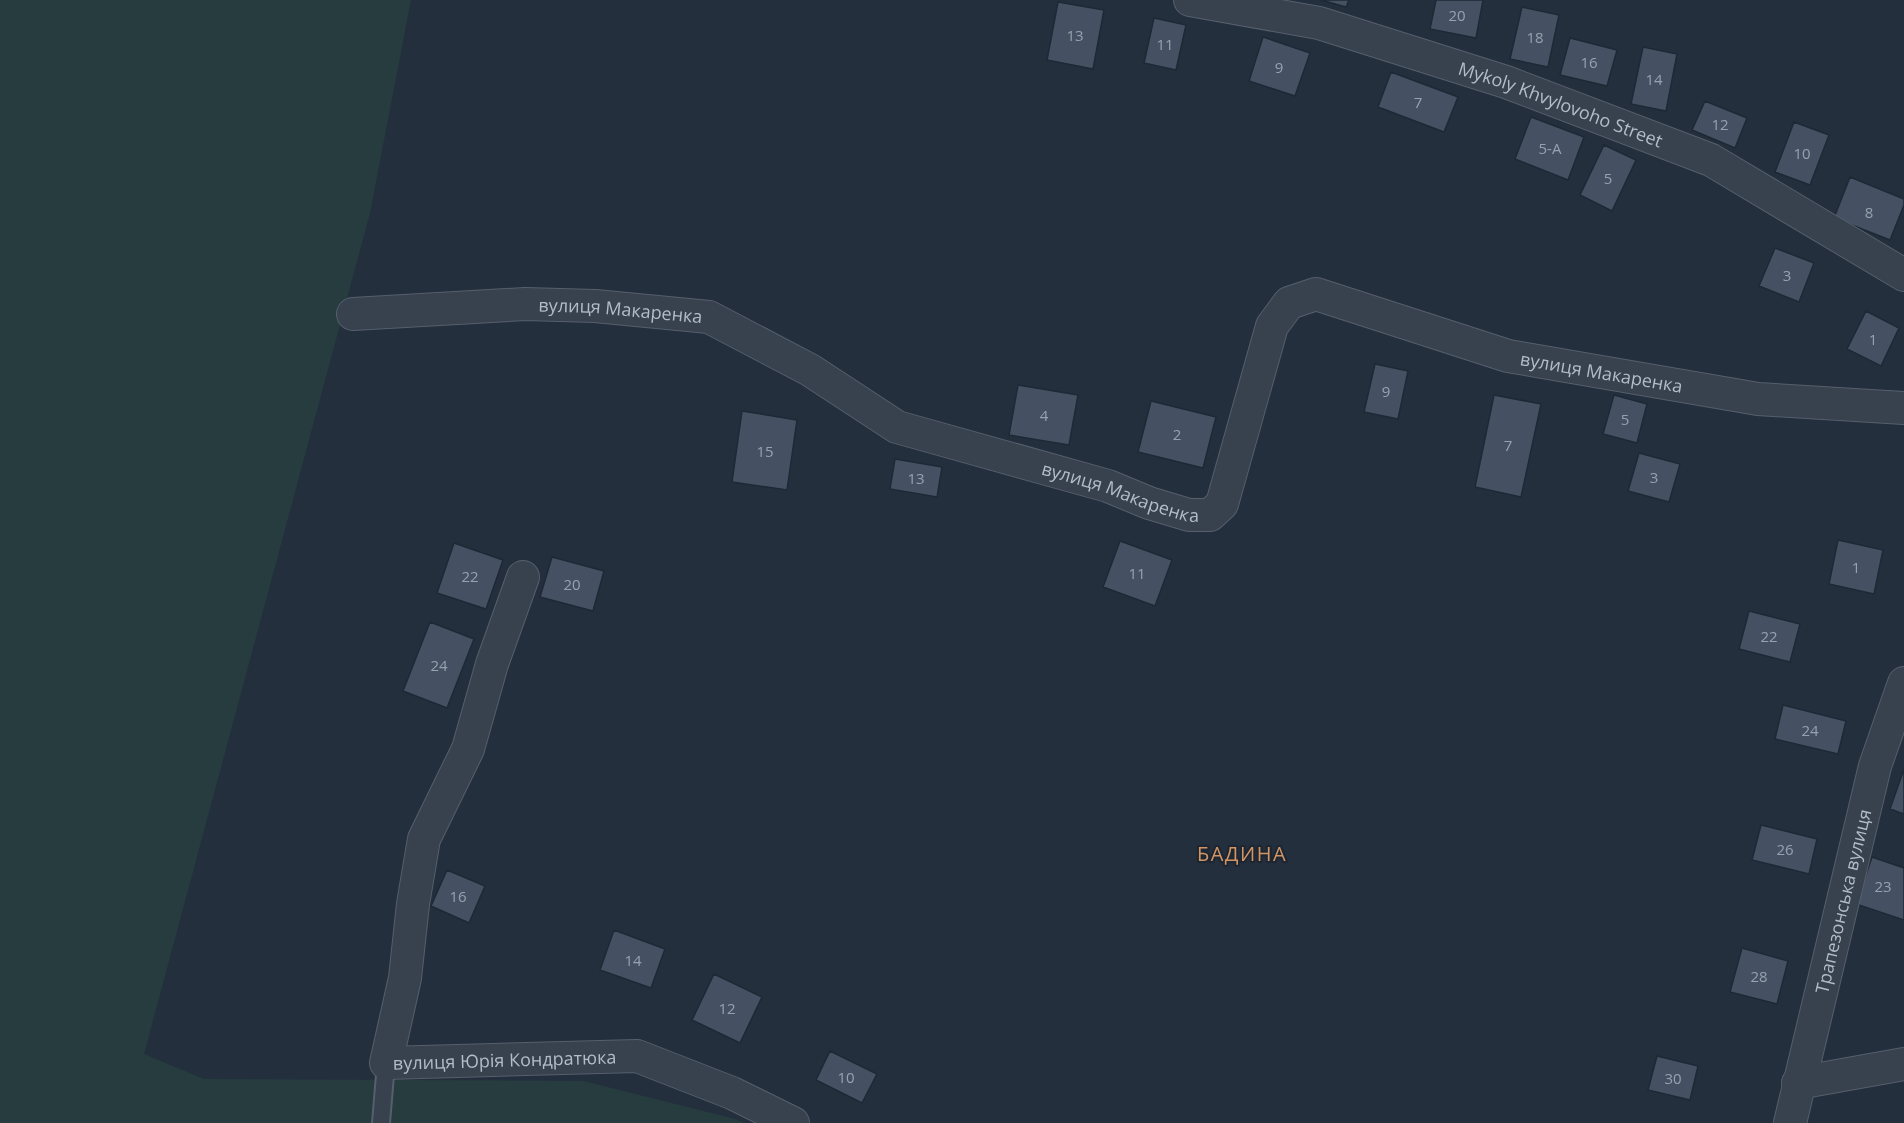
<svg xmlns="http://www.w3.org/2000/svg" width="1904" height="1123" font-family="'Open Sans',sans-serif">
<style>
.green{fill:#263c3f}
.building{fill:#455162;stroke:#1f2835;stroke-width:1.5}
.lines{fill:none;stroke-linecap:round;stroke-linejoin:round}
.service-casing{stroke:#565f6c;stroke-width:20}
.minor-casing{stroke:#565f6c;stroke-width:34}
.service{stroke:#38414e;stroke-width:16}
.minor{stroke:#38414e;stroke-width:32}
.labels{text-anchor:middle;dominant-baseline:central;stroke-width:4.5;stroke-linejoin:round;paint-order:stroke}
.number-label{font-size:15px;fill:#98a1af}
.street-label{font-size:18px;fill:#b4bcc9;stroke:#1d2633}
.neighbourhood-label{font-size:20px;letter-spacing:1.5px;fill:#d59563;stroke:#1d2633}
</style>
<rect width="100%" height="100%" fill="#242f3e"/>
<path class="green" d="M0,0H411L370,213L144,1054L204,1079L583,1081L735,1119L744,1123H0Z"/>
<path class="building" d="M1321,0H1349L1346,7Z
M1436,0H1483L1476,38L1430,29Z
M1058,2L1104,10L1093,69L1047,60Z
M1522,7L1559,15L1548,67L1510,59Z
M1154,18L1186,25L1176,70L1144,63Z
M1263,37L1310,53L1295,96L1249,81Z
M1570,38L1617,50L1607,86L1560,75Z
M1643,47L1677,54L1666,111L1631,104Z
M1391,72L1458,97L1444,132L1378,107Z
M1705,101L1747,118L1735,148L1692,130Z
M1531,117L1584,137L1568,180L1515,159Z
M1794,122L1829,135L1810,185L1775,172Z
M1604,145L1636,160L1612,211L1580,195Z
M1850,177L1904,199V205L1890,240L1834,218Z
M1775,248L1814,263L1799,302L1759,286Z
M1866,311L1899,328L1881,366L1847,349Z
M1375,364L1408,371L1398,419L1364,412Z
M1018,385L1078,395L1069,445L1009,435Z
M1494,395L1541,404L1521,497L1475,487Z
M1614,395L1647,404L1637,443L1603,434Z
M1151,401L1216,417L1203,468L1138,452Z
M742,411L797,420L787,490L732,482Z
M1639,453L1680,464L1669,502L1628,491Z
M895,459L942,467L937,497L890,489Z
M1838,540L1883,550L1874,594L1829,584Z
M1120,541L1172,560L1155,606L1103,587Z
M454,543L503,560L486,609L437,593Z
M552,557L604,571L593,611L540,597Z
M1749,611L1800,624L1790,662L1739,649Z
M430,622L474,639L447,708L403,691Z
M1783,705L1846,721L1838,754L1775,739Z
M1904,769V814L1890,809Z
M1761,825L1817,839L1809,874L1752,860Z
M1872,857L1904,868V920L1856,904Z
M447,870L485,886L469,923L431,906Z
M614,930L665,949L651,988L600,970Z
M1742,948L1788,961L1777,1004L1730,992Z
M714,974L762,997L740,1043L692,1020Z
M830,1051L877,1074L862,1103L816,1080Z
M1657,1056L1698,1066L1690,1100L1648,1090Z"/>
<g class="lines">
<defs>
<path id="service" d="M381,1123L386,1063"/>
<g id="minor">
<path id="s1" d="M1190,0L1319,23L1506,82L1711,160L1904,275"/>
<path id="s2" d="M353,314L525,304L595,306L709,317L810,370L897,427L1108,486L1149,503L1189,515H1210L1222,504L1272,326L1289,303L1316,294L1508,356L1758,399L1904,408"/>
<path id="s3" d="M523,577L492,664L468,749L424,839L413,904L405,978L386,1063L637,1056L732,1093L793,1123"/>
<path d="M1798,1083L1904,1064"/>
<path id="s4" d="M1790,1123L1875,766L1904,683"/>
</g>
</defs>
<use href="#service" class="service-casing"/>
<use href="#minor" class="minor-casing"/>
<use href="#service" class="service"/>
<use href="#minor" class="minor"/>
</g>
<g class="labels">
<g class="number-label">
<text x="1457" y="15">20</text>
<text x="1075" y="35">13</text>
<text x="1535" y="37">18</text>
<text x="1165" y="44">11</text>
<text x="1589" y="62">16</text>
<text x="1279" y="67">9</text>
<text x="1654" y="79">14</text>
<text x="1418" y="102">7</text>
<text x="1720" y="124">12</text>
<text x="1550" y="148">5-А</text>
<text x="1802" y="153">10</text>
<text x="1608" y="178">5</text>
<text x="1869" y="212">8</text>
<text x="1787" y="275">3</text>
<text x="1873" y="339">1</text>
<text x="1386" y="391">9</text>
<text x="1044" y="415">4</text>
<text x="1625" y="419">5</text>
<text x="1177" y="434">2</text>
<text x="1508" y="445">7</text>
<text x="765" y="451">15</text>
<text x="1654" y="477">3</text>
<text x="916" y="478">13</text>
<text x="1856" y="567">1</text>
<text x="1137" y="573">11</text>
<text x="470" y="576">22</text>
<text x="572" y="584">20</text>
<text x="1769" y="636">22</text>
<text x="439" y="665">24</text>
<text x="1810" y="730">24</text>
<text x="1785" y="849">26</text>
<text x="1883" y="886">23</text>
<text x="458" y="896">16</text>
<text x="633" y="960">14</text>
<text x="1759" y="976">28</text>
<text x="727" y="1008">12</text>
<text x="846" y="1077">10</text>
<text x="1673" y="1078">30</text>
</g>
<g class="street-label">
<text stroke="none"><textPath href="#s1" startOffset="386">Mykoly Khvylovoho Street</textPath></text>
<text stroke="none"><textPath href="#s2" startOffset="268">вулиця Макаренка</textPath></text>
<text stroke="none"><textPath href="#s2" startOffset="1456">вулиця Макаренка</textPath></text>
<text stroke="none"><textPath href="#s2" startOffset="808">вулиця Макаренка</textPath></text>
<text stroke="none"><textPath href="#s4" startOffset="228">Трапезонська вулиця</textPath></text>
<text stroke="none"><textPath href="#s3" startOffset="627">вулиця Юрія Кондратюка</textPath></text>
</g>
<g class="neighbourhood-label">
<text x="1242" y="853">БАДИНА</text>
</g>
</g>
</svg>
